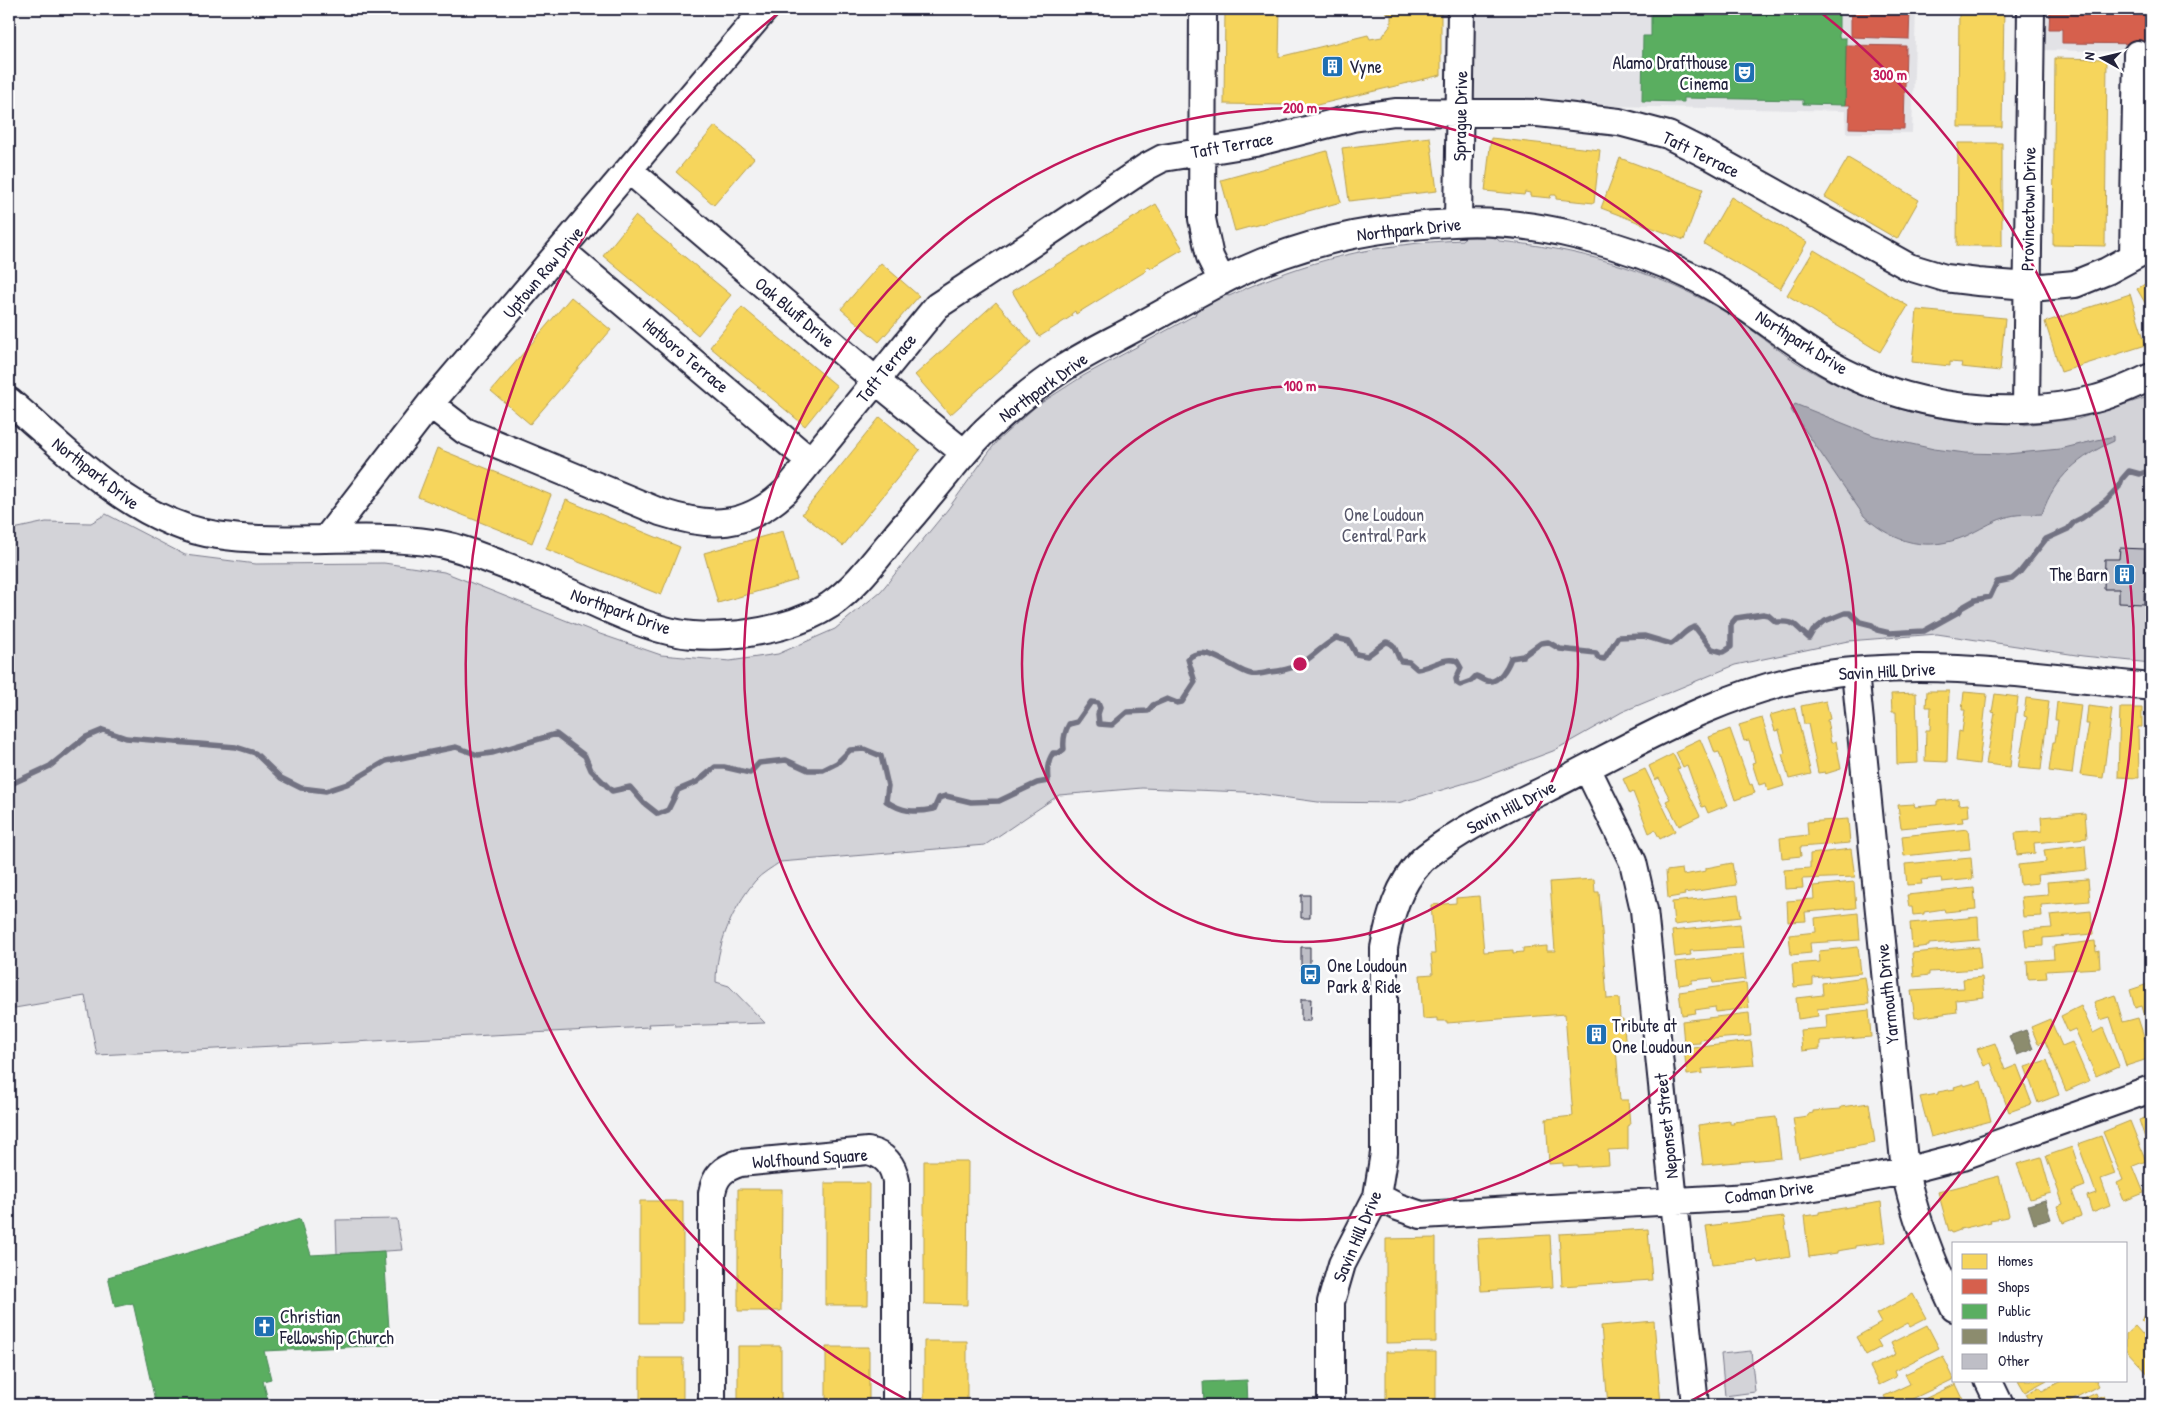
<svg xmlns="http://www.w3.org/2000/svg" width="2160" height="1414" font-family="'Patrick Hand',sans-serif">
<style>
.built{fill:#e2e2e6}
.green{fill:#d3d3d8;stroke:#7a7a8a}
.water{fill:#a8a8b2;stroke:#727282}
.homes{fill:#f6d55c;stroke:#b69f52}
.shops{fill:#d6604d;stroke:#a04d48}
.public{fill:#5aae61;stroke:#498456}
.industry{fill:#8c8c6e;stroke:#6c6c5f}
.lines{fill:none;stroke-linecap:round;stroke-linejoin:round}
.stream{stroke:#727282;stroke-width:5.5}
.building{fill:#bebec6;stroke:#22223b}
.minor-casing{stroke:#22223b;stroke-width:30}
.minor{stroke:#fff;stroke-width:26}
.ring{fill:none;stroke:#c2185b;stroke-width:2.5}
.labels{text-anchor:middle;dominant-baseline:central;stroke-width:5;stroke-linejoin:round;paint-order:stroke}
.poi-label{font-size:18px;fill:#22223b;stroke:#fff;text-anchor:start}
.street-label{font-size:18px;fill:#22223b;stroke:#fff}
.park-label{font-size:18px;fill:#57576a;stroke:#fff}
.centre{fill:#c2185b;stroke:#fff;stroke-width:2.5}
.ring-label{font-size:15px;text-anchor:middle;font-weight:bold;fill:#c2185b;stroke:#fff;stroke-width:5;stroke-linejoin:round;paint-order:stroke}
</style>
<rect width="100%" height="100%" fill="#f2f2f3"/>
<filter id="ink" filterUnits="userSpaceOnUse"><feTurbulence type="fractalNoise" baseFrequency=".02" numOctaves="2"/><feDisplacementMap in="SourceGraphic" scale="10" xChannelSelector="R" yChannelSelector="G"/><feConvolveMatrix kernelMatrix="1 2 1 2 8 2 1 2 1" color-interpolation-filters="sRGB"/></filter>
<g filter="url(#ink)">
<path class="built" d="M1474,9H1916L1912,133H1846L1845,111L1472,103Z
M2039,9H2151V52L2038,50Z"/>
<path class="green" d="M1468,235H1494L1499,241C1575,248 1648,269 1715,306C1743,322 1767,342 1793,360C1852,398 1916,419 1985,424L1989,420H2017L2021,425L2078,419L2151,396V663L2083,656L1937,634L1848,641L1735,665L1622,712L1553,751L1479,779L1398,803L1318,802L1245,792L1142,788L1059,795L985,845L780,862C772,868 762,873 755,881C732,909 716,946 716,982L729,986L765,1023L675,1026L674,1023L648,1024L649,1027L97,1055L85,996L9,1009V530L46,522L91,523L106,514L185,555L256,564L384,563L444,572L600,634L661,655L730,661L778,654L835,629L881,591L948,509L997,441L1035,407L1083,376L1195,315L1198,307L1222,294L1229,296C1309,259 1375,244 1462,240Z
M397,1219L402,1250L337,1254L336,1220Z
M1751,1351L1755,1392L1725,1396L1721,1354Z"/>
<path class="water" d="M1795,404L1875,436L1934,449L1966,453L2007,454L2060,449L2114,436V441C2079,457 2055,476 2042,514C2030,515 2016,513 2004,518C1991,522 1979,530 1966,536C1928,552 1895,544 1864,516L1791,410Z"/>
<path class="homes" d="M1225,9H1280L1279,57L1368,35L1370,39L1382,37L1391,25V14L1386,13V9H1441V75L1288,112L1285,105L1224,104Z
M1959,9H2004L2002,127H1958Z
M2055,58L2107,59L2105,246L2053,245Z
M715,126L754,158L714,205L676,172Z
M1430,137L1437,191L1349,201L1342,148Z
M1491,138L1600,150L1594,203L1556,199V195H1551L1550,198L1530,196V193L1525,192L1524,195L1485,191Z
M1958,143H2002V246H1957Z
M1327,151L1341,202L1235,231L1221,180Z
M1620,158L1703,189L1684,240L1601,208Z
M1848,158L1919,200L1897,239L1825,197Z
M1731,197L1807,242L1780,289L1704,244Z
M1156,204L1183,249L1151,268L1149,266L1145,269L1146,271L1076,314L1075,311L1071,314L1072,316L1039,337L1012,291Z
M635,216L731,295L698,335L603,256Z
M1814,250L1908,306L1880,352L1787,295Z
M881,263L919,296L879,342L841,309Z
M2151,280V313L2137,289Z
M2130,294L2146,345L2061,372L2045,322Z
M571,297L611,330L530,424L491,391Z
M996,302L1031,342L950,415L915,375Z
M742,307L837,386L805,426L710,347Z
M1917,310L2005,318L2000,371L1961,367L1962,363L1950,362V366L1912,362Z
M880,417L920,450L843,546L802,514Z
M437,448L551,495L532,543L418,497Z
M566,500L680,547L661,595L546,549Z
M783,531L797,580L718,603L704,553Z
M1927,691H1949L1947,762L1925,761L1926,730H1930L1931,707H1926Z
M1964,692L1987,694L1979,764L1956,761L1959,731L1962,732L1965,710H1962Z
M1916,693L1918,763L1897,764L1896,712H1892L1891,694Z
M1995,694L2018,697L2010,767L1986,764L1995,713L1992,712Z
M2026,698L2049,701L2041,770L2018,768L2027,717L2024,716Z
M1826,701L1830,719L1827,720L1831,743L1836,741L1841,769L1825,774V772L1818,773L1808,724H1804L1801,706Z
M2057,702L2081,705L2072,774L2049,771L2053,742H2055L2058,720H2055Z
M2088,706L2112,709L2103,778L2080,775L2089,724H2086Z
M1795,708L1811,774L1789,779L1782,754L1785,753L1779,730L1775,731L1770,715Z
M2120,708H2142V727H2138L2139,778L2118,777Z
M1762,718L1784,786L1768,791L1766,783L1759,785L1752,763L1755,762L1749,740L1744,741L1739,725Z
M1730,729L1750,785L1752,784L1755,793L1735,800L1719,752L1715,753L1709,737Z
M1700,739L1728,805L1708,813L1705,806L1702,807L1687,765L1683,767L1676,752L1683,749V747Z
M1673,754L1680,768L1677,769L1700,816L1679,826L1666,801L1670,799L1659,778L1655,780L1649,766Z
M1645,769L1675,831L1660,839L1655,830L1649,833L1633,792L1630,794L1623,779Z
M1958,799L1959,805L1968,804L1969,816L1962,817L1963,822L1901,828L1898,805L1914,804L1915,807L1937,805V801Z
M2085,813L2087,838L2034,843L2035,853L2017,855L2015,833L2042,831L2041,817Z
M1848,819L1850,843L1800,847L1801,856L1782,858L1780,838L1808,835L1807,822Z
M1968,829L1970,849L1904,856L1902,836Z
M2085,845L2087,870L2037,875L2038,883L2020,885L2018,865L2046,862L2044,850Z
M1851,849L1855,877L1802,879L1803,888L1785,889L1784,870L1810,868V854Z
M1971,858L1973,879L1942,882L1941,878L1921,880L1922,884L1907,885L1905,864Z
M1732,863L1736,885L1684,893L1685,895L1668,898L1666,871L1682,869L1683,875L1706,871V868Z
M1594,879L1595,892H1599L1607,999L1619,998L1620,1019H1623L1626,1047H1616L1620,1100H1628L1630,1125L1628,1126V1149L1608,1150L1609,1165L1577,1167V1165L1563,1166V1163L1549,1164L1546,1119L1573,1116L1565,1014L1447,1023V1021H1437V1018L1423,1019L1420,975L1433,974L1431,954H1435L1431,905L1456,903V898L1479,896L1484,952L1513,950V953L1523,952V948L1547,946V951H1555L1550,882Z
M2088,879L2090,901L2041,905L2042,916L2023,917L2021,897L2048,895L2047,882Z
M1854,882L1856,908L1805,912L1806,921L1788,922L1787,901L1814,899L1813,886Z
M1974,888L1976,909L1945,912L1944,909L1924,912V914L1913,915L1912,907H1909L1907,895Z
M1738,895L1741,917L1674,925L1672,902Z
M2091,911L2093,934L2043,938V946L2026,947L2024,930L2052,928L2050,915Z
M1858,913L1860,940L1810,943L1811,953L1791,955L1789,935L1816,932L1815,918Z
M1978,917L1979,940L1929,944V946L1912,948L1910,923Z
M1740,924L1743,948L1690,951L1691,955L1675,957L1672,931Z
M2095,941L2096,952L2099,951L2100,968L2046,971L2047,978L2028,979L2027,961L2054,959L2053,946Z
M1858,947L1861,973L1813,978V985L1794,987L1792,964L1820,962L1819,951Z
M1979,947L1981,969L1929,972V975L1914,977L1912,953Z
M1743,954L1746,979L1713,983L1712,978L1692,980V983L1679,985L1676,962Z
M1865,977L1869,1004L1817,1009L1818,1016L1798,1019L1796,998L1823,995L1822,983Z
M1982,977L1984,997L1956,1000L1957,1012L1915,1018L1911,991L1964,988L1963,979Z
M1746,983L1749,1008L1716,1012L1715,1007L1695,1010L1696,1013L1682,1015L1679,992Z
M2148,984L2151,996V1037L2142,1006L2135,1008L2130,990Z
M2115,995L2123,1022L2138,1018L2151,1058L2126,1066L2110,1017L2100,1020L2094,1002Z
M2081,1006L2093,1033L2103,1028L2119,1066L2096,1076L2075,1029L2068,1032L2061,1016Z
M1869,1010L1871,1037L1820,1041V1049L1802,1051L1800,1030L1827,1028L1826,1015Z
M1749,1013L1751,1036L1700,1040V1043L1684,1044L1682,1021Z
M2050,1019L2062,1046L2072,1042L2089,1081L2066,1091L2045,1041L2038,1044L2031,1027Z
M1751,1041L1754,1065L1702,1069L1703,1073L1687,1075L1684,1049Z
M1995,1043L2005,1070L2017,1065L2032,1104L2009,1112L1991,1063L1984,1066L1977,1049Z
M2047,1060L2059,1095L2038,1103L2025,1067Z
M1981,1081L1991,1121L1931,1137L1920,1097L1938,1094V1092L1955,1089L1954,1087L1964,1084V1086Z
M1869,1103L1875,1143L1799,1158L1793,1118L1808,1116V1114L1813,1113V1111L1841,1109V1107Z
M2151,1116V1156L2139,1120Z
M1776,1117L1781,1158L1703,1165L1698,1125L1730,1121V1124H1734L1733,1122Z
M2130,1121L2146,1161L2133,1166L2144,1193L2124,1201L2117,1183L2123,1180L2103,1132Z
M2101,1136L2115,1174L2101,1179L2110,1205L2092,1212L2087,1196L2096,1193L2078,1144Z
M2072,1147L2085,1186L2072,1191L2081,1216L2063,1223L2057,1206L2063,1204L2046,1156Z
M2041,1157L2051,1193L2030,1199L2017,1164Z
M924,1161H968L967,1305L924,1304Z
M1999,1176L2009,1215L2008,1217L1990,1220L1991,1222L1960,1229V1230L1952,1233L1951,1230L1949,1231L1938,1192Z
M825,1183H869L868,1305H825Z
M738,1189H782L781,1311H738Z
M640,1201H683V1323H640Z
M1881,1202L1886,1242L1855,1246V1248L1837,1251V1253L1809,1257L1804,1216L1819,1214V1212Z
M1784,1217L1790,1257L1758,1263L1757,1260L1712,1265L1706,1226Z
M1648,1229L1652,1280L1562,1286L1559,1234Z
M1550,1235L1553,1287L1481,1291L1478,1239Z
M1436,1238V1342L1386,1343V1239Z
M1913,1294L1926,1318L1910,1326L1908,1323L1877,1340L1881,1347L1866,1355L1856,1337L1881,1323L1876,1314Z
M2151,1309V1330L2141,1320Z
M1654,1321L1661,1405H1608L1601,1326Z
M1927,1325L1939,1348L1894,1371L1896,1377L1879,1385L1870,1367L1896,1354L1891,1343Z
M2135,1326L2151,1344V1377L2126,1350V1334Z
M924,1341H967V1405H924Z
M738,1346H781V1405H738Z
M826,1347H869V1405H826Z
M1386,1352H1436V1405H1386Z
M1943,1356L1954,1379L1908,1401L1911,1405H1889L1884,1396L1910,1384L1905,1374Z
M640,1358H683V1405H640Z
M2018,1380H2047L2025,1392Z
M2063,1380H2098L2096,1382L2098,1386L2069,1401L2070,1403L2066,1405H2032L2026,1394L2039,1387L2042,1391Z
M1956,1384L1966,1405H1920L1918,1402Z
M2096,1393L2098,1399L2104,1396L2108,1405L2073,1404Z"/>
<path class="shops" d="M1839,9H1910L1909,39L1851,37V15L1839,14Z
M2050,9H2151V44L2062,43V29H2049Z
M1846,45L1906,46L1904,129L1849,128L1850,105H1845Z"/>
<path class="public" d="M1651,9H1839V38H1846L1845,105L1803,104V100L1684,98V102L1642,101L1643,36H1651Z
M300,1219L311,1255L384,1251L390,1345L264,1351L271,1379L263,1381L269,1404L163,1405V1403L156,1405L133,1303L115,1307L108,1277Z
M1247,1380L1248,1405H1204L1203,1382Z
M1171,1401V1405H1095V1404Z"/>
<path class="industry" d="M2026,1030L2033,1049L2017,1055L2009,1036Z
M2045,1200L2051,1219L2034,1224L2028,1205Z"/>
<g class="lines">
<path class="stream" d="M9,785L50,766L86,737L103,730L126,738L236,747L255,753L281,778L301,788L326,791L347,784L386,761L456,747L478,755L492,753L556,734L585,756L591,770L612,791L630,787L644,803L658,814L668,810L678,790L697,782L715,767H724L750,773L759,763L786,760L808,770H823L837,763L850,750L864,749L881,756L888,786L886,801C902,812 915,813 934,809L939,798L946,796L971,802L999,801L1037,783L1048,781C1047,771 1047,762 1053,753H1059L1064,749C1063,740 1065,731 1069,724L1077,722L1091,702L1098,703L1100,708L1098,714L1099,724L1112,725L1127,712L1148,711L1153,705L1167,699L1177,703L1182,702L1195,682L1188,659C1205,641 1234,671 1251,674C1256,675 1264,673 1270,672C1308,668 1307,656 1336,638L1349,641L1356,654L1367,656L1386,642C1397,643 1395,654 1401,661L1409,662L1417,669C1430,668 1444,656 1457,661L1461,668L1456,679L1457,683L1460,685L1471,681L1476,676C1480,677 1483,680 1487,681C1499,684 1508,666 1511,658L1523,656L1541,643L1548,642L1560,649L1596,653L1598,658L1604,659L1618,637L1644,636L1671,644C1679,640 1686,628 1695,627L1712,649L1723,652L1731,647V624L1736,618L1763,614L1768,615L1776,622C1798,621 1793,625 1809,638L1813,631L1825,621L1845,613H1850L1860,622L1872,625L1877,630L1890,633L1924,631L1960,611L1961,608L1975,600L1990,597L1997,582L2012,579L2020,572L2046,539L2068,529L2074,522L2082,518L2106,501L2119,487L2122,479L2129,471L2140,474L2151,470"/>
</g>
<path class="building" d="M2120,548L2145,549L2144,604L2119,603V589H2104L2105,559H2119Z
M1301,895H1310V918H1301Z
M1301,947H1310V970H1301Z
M1301,999H1311L1310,1021H1301Z"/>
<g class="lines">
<defs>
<path id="minor" d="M1203,9L1202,219L1210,257L1222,281
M629,170L875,380L963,452
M1458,222L1461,9
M561,250L810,461
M2133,255L2137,54
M9,401C70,453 134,523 217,535C288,546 362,532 433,543C452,545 472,553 490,560C524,572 557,587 590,601C622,615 657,632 692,635C703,636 716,636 728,635C762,633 801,624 830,605C856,587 876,559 896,535C906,523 917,511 927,498C948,474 966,448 990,426C1013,405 1039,384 1065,367C1088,352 1114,340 1139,326C1174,307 1208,287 1244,270C1310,240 1382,226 1454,223C1533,218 1626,244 1697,279C1744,302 1783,337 1828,363C1907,409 2008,420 2095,399C2115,394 2133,385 2151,377
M430,404L465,431L660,512C710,528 746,529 786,491L937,306L1030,245L1146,167L1163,158L1255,143L1353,118L1395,112L1538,113L1619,122L1668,135L1710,156L1909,267L1945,278L1978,282L2042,287L2075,284L2107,271L2151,247
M2026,408L2031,9
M326,539L430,404L765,9
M1855,672L1905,1171C1915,1219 1933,1264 1954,1308
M1587,768L1633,862L1644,910L1695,1405
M1377,1196L1398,1207L1421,1215L1749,1197L1834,1184L1905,1171L1963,1156L2151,1089
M1988,1380L2000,1405
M712,1405V1193C715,1176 723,1168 740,1163L868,1151C885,1155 893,1164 896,1181V1405
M1331,1405V1302L1342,1264L1377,1196L1384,1153V948C1390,915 1398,886 1421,861C1427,855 1435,850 1442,845C1474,822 1511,806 1546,789C1634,745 1720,691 1820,675C1930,658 2041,676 2151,687"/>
</defs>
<use href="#minor" class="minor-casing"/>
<use href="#minor" class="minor"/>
</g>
</g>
<g class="ring">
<circle cx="1300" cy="664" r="278"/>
<circle cx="1300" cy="664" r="556"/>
<path d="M915 1404A834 834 0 0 1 781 11M1819 11A834 834 0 0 1 1685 1404"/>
</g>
<defs>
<symbol id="building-square" viewBox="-11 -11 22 22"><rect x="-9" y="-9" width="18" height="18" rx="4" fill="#1f6fb2" stroke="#fff"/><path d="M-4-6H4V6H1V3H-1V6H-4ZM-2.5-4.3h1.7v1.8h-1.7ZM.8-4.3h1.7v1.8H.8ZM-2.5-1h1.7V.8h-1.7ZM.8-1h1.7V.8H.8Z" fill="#fff"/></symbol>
<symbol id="theatre-square" viewBox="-11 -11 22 22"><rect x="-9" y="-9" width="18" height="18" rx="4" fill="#1f6fb2" stroke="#fff"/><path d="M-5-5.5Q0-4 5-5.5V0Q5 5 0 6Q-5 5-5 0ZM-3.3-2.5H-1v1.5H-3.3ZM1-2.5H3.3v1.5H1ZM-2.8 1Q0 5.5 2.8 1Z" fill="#fff"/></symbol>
<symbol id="bus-square" viewBox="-11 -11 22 22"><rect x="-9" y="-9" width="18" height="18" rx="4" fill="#1f6fb2" stroke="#fff"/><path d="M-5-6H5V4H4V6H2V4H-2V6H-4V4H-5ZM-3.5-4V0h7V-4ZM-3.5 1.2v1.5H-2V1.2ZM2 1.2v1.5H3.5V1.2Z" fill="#fff"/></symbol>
<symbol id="church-square" viewBox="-11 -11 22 22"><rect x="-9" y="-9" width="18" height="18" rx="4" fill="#1f6fb2" stroke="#fff"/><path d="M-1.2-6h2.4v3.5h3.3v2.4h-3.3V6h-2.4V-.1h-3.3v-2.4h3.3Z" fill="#fff"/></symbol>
</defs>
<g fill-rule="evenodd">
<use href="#building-square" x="1320" y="54" width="25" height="25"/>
<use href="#theatre-square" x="1732" y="60" width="25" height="25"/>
<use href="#building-square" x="2112" y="562" width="25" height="25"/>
<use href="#bus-square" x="1298" y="962" width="25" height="25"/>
<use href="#building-square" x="1584" y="1022" width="25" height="25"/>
<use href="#church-square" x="252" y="1314" width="25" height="25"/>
</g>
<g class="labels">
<g class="poi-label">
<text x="1728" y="62" text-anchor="end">Alamo Drafthouse<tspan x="1728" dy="21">Cinema</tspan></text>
<text x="1349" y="66">Vyne</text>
<text x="2108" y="574" text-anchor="end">The Barn</text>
<text x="1327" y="965">One Loudoun<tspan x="1327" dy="21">Park &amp; Ride</tspan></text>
<text x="1612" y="1025">Tribute at<tspan x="1612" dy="21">One Loudoun</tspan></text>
<text x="280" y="1316">Christian<tspan x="280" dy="21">Fellowship Church</tspan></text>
</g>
<g class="street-label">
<text transform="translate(1460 116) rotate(-89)">Sprague Drive</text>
<text transform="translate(1232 145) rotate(-10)">Taft Terrace</text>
<text transform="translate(1701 154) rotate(26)">Taft Terrace</text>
<text transform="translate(2028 209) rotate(-89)">Provincetown Drive</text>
<text transform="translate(1409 229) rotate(-6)">Northpark Drive</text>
<text transform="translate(543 272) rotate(-50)">Uptown Row Drive</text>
<text transform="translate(795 312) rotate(40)">Oak Bluff Drive</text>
<text transform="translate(1802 342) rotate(32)">Northpark Drive</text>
<text transform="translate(686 355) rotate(40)">Hatboro Terrace</text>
<text transform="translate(886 368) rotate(-51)">Taft Terrace</text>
<text transform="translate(1043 387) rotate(-36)">Northpark Drive</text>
<text transform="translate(96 473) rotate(38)">Northpark Drive</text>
<text transform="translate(621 611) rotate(20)">Northpark Drive</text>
<text transform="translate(1887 671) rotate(-3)">Savin Hill Drive</text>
<text transform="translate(1511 807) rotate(-27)">Savin Hill Drive</text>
<text transform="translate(1887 994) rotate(-96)">Yarmouth Drive</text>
<text transform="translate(1666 1126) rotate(-96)">Neponset Street</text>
<text transform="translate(810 1158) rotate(-4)">Wolfhound Square</text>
<text transform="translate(1769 1192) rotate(-7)">Codman Drive</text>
<text transform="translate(1357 1236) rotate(-67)">Savin Hill Drive</text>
</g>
<g class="park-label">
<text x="1384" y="514">One Loudoun<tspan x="1384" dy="21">Central Park</tspan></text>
</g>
</g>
<circle cx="1300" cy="664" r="8" class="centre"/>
<g class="ring-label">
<text x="1890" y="80">300 m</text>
<text x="1300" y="113">200 m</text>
<text x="1300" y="391">100 m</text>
</g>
<rect width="2160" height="1414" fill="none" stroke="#fff" stroke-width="30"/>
<rect x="15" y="15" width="2130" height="1384" fill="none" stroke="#22223b" stroke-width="2" filter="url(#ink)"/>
<rect x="1952" y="1242" width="175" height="140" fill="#ffffff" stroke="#a7a7b1"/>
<rect x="1962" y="1254" width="25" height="15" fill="#f6d55c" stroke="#a7a7b1"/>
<text x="1998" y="1266" font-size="15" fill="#22223b">Homes</text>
<rect x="1962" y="1279" width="25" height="15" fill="#d6604d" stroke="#a7a7b1"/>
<text x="1998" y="1292" font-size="15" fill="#22223b">Shops</text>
<rect x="1962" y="1304" width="25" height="15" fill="#5aae61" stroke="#a7a7b1"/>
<text x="1998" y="1316" font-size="15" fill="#22223b">Public</text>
<rect x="1962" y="1329" width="25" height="15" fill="#8c8c6e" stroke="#a7a7b1"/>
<text x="1998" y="1342" font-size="15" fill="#22223b">Industry</text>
<rect x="1962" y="1354" width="25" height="15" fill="#bebec6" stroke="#a7a7b1"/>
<text x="1998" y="1366" font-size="15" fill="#22223b">Other</text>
<g transform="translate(2102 58) rotate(278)" stroke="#ffffff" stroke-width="4" paint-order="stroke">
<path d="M0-4L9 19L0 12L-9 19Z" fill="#22223b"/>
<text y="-8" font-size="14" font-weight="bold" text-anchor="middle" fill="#22223b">N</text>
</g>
</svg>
